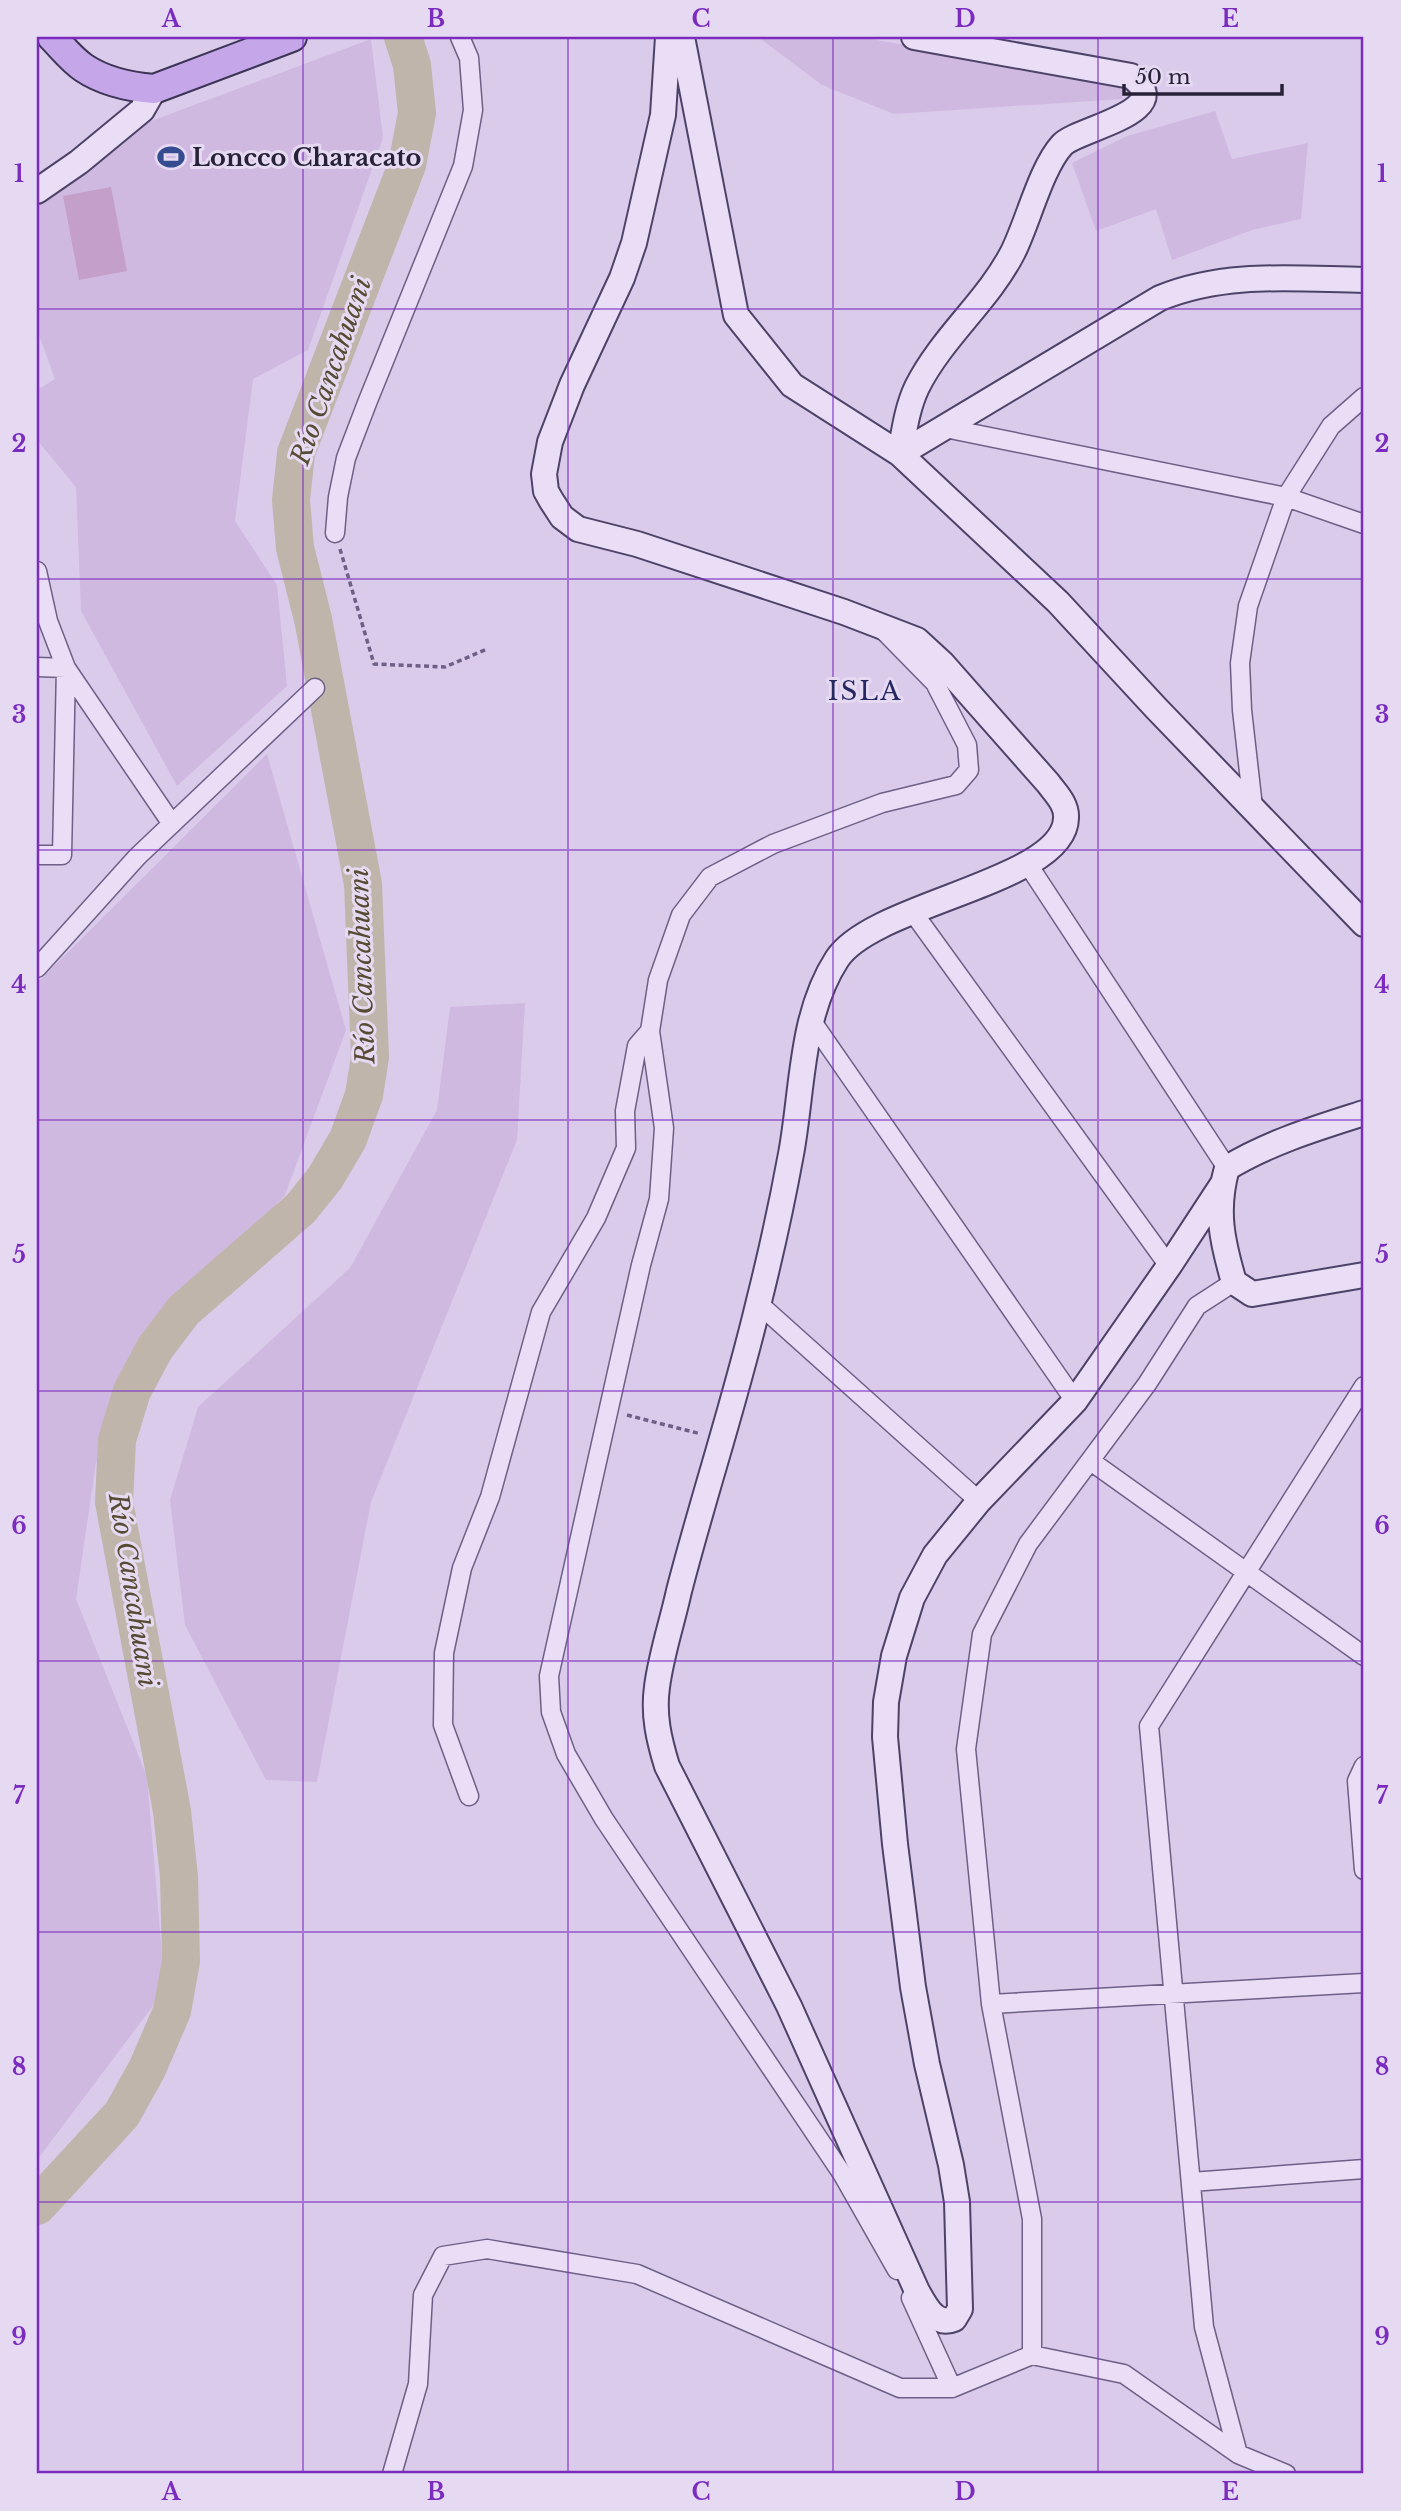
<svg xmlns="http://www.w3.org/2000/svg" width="1401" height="2511" font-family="'Libre Baskerville',serif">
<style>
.farmland{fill:#d0b9e0}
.green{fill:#c39fc9}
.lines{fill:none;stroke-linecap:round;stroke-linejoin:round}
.river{stroke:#c0b5ab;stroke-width:38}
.street-casing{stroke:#6c6086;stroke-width:21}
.secondary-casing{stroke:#4d4368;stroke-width:28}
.primary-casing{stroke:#3b3455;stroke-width:32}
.path{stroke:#6c6086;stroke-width:3.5;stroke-dasharray:5 3.5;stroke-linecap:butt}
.street{stroke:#e9def6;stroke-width:18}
.secondary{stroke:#e9def6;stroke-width:24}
.primary{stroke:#c5a7e9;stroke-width:28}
.grid{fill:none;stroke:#7b2cbf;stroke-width:2;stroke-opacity:0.55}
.labels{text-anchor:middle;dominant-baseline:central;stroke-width:6;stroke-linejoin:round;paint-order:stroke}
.poi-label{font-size:24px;font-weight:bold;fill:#282238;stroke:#e6daf3;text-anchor:start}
.water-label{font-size:26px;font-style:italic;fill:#574c33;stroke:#e6daf3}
.neighbourhood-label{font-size:26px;letter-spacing:2px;fill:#262861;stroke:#e6daf3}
.neatline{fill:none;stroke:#7b2cbf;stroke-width:2.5}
.grid-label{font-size:23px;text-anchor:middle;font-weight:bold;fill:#7b2cbf}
</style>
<rect width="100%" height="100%" fill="#dacbeb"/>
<path class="farmland" d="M758,37H860L1122,84V99L894,114L822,85Z
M371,39L383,138L308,350L253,379L235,521L277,585L287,686L177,786L81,611L76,487L37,440V390L55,379L37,330V195L135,127Z
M1215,111L1232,159L1308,143L1301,219L1252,230L1172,260L1156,209L1096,231L1072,163L1127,136Z
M267,754L346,1030L285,1195L158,1326L96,1463L76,1599L147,1777L165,1990L37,2160V983Z
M525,1003L517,1140L371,1502L317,1782L266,1780L185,1625L170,1500L198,1407L350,1268L437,1110L450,1007Z"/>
<path class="green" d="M111,187L127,271L79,280L63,196Z"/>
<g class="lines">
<path class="river" d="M37,2206L122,2114L147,2069L172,2011L181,1961L179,1877L172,1811L114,1502L117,1440L132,1391L155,1348L184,1310L301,1208L325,1178L348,1139L364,1095L370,1057L363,884L313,619L295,548L291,500L296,453L407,165L417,113L412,65L403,37"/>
<defs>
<path id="street" d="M945,428L1286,497L1364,524
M335,533L338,497L346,458L367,403L463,166L473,110L469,58L460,37
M37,571L48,621L66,668L172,824
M883,630L935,683L967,745L969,770L956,785L882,803L773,844L710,877L681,915L658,980L650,1031L664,1128L659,1199L641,1265L549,1676L551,1712L566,1754L604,1819L843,2175L897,2270
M37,667L66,668
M1253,807L1242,710L1240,663L1248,606L1286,497L1331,426L1364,397
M37,855H62L66,668
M1027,863L1227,1168
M912,911L1169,1266
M37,968L137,857L315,688
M811,1020L1075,1401
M758,1303L979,1501
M1092,1462L1364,1656
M1364,1766L1357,1781L1364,1870
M469,1796L443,1725L444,1653L462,1568L490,1497L541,1312L596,1218L626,1148L625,1111L637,1046L650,1031
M991,2004L1364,1983
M1191,2182L1364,2169
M911,2298L952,2388
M1032,2355V2219L991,2004L966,1749L982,1634L1028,1544L1147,1384L1197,1306L1234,1282
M1238,2454L1204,2327L1149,1726L1364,1386
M392,2474L418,2384L423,2295L443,2256L487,2249L637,2274L900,2388H952L1032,2355L1124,2374L1238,2454L1286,2474"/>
<path id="secondary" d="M668,37L663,115L634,243L622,278L572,385L550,442L544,474L546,491L551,500L562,517L578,529L637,544L844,612L917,640L942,663L1048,783C1056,794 1067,804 1066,818C1065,882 873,903 837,959C800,1016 803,1090 791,1154C782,1203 771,1253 759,1301C736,1399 704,1494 679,1591C672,1623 661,1655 657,1687C653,1715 659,1740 667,1766L789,2006L917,2291C925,2305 935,2327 954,2319L960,2309L957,2202L951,2165L927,2064L913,1987L895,1844L885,1737L886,1702L894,1656L912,1598L935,1555L979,1501L1075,1401L1169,1266L1222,1185
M682,37L736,315L792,385L900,454L1058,602L1156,708L1364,924
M37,191L79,162L142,110L154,89
M900,454C904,432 907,408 917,387C942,337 988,301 1013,252C1028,222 1041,168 1062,145C1078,128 1179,112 1131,76L914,37
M900,454L1160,298C1226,271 1295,279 1364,280
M1364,1113C1317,1128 1270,1142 1227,1168C1215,1210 1222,1241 1234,1282L1252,1294L1364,1275"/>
<path id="primary" d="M52,37C62,47 72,60 84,68C105,82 130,87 154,89L292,37"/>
</defs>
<use href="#street" class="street-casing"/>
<use href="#secondary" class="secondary-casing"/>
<use href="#primary" class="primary-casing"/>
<path class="path" d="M340,549L374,664L445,667L487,649
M627,1415L701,1434"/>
<use href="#street" class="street"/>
<use href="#secondary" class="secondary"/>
<use href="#primary" class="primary"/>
</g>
<path class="grid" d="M303,37V2474M568,37V2474M833,37V2474M1098,37V2474M37,309H1364M37,579H1364M37,850H1364M37,1120H1364M37,1391H1364M37,1661H1364M37,1932H1364M37,2202H1364"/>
<defs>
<symbol id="stadium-bare" viewBox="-9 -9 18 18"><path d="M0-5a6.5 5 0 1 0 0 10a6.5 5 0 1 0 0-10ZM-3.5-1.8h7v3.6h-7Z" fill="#364c90" stroke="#e6daf3" stroke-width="2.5" paint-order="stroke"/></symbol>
</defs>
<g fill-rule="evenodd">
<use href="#stadium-bare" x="152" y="138" width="38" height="38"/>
</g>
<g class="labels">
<g class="poi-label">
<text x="192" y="157">Loncco Characato</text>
</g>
<g class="water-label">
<text transform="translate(331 371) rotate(-71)">Río Cancahuani</text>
<text transform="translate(362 966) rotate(-92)">Río Cancahuani</text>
<text transform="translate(133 1590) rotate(81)">Río Cancahuani</text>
</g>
<g class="neighbourhood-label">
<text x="865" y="691">ISLA</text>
</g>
</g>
<rect width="1401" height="2511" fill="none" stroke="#e6daf3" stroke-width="77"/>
<path d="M1124 84v10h158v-10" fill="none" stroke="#282238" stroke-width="3.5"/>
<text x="1135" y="84" font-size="21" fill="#282238" stroke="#e6daf3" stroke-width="5" paint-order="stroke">50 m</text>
<rect x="38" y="38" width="1324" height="2434" class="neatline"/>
<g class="grid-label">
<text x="171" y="27">A</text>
<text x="436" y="27">B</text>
<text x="701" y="27">C</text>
<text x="965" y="27">D</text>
<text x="1230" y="27">E</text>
<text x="19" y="182">1</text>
<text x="1382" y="182">1</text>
<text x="19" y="452">2</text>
<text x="1382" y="452">2</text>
<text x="19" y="723">3</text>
<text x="1382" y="723">3</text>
<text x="19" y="993">4</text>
<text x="1382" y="993">4</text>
<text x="19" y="1263">5</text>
<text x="1382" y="1263">5</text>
<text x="19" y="1534">6</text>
<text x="1382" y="1534">6</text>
<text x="19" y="1804">7</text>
<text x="1382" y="1804">7</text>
<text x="19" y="2075">8</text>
<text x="1382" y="2075">8</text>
<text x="19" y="2345">9</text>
<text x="1382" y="2345">9</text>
<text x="171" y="2500">A</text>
<text x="436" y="2500">B</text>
<text x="701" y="2500">C</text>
<text x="965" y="2500">D</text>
<text x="1230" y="2500">E</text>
</g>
</svg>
